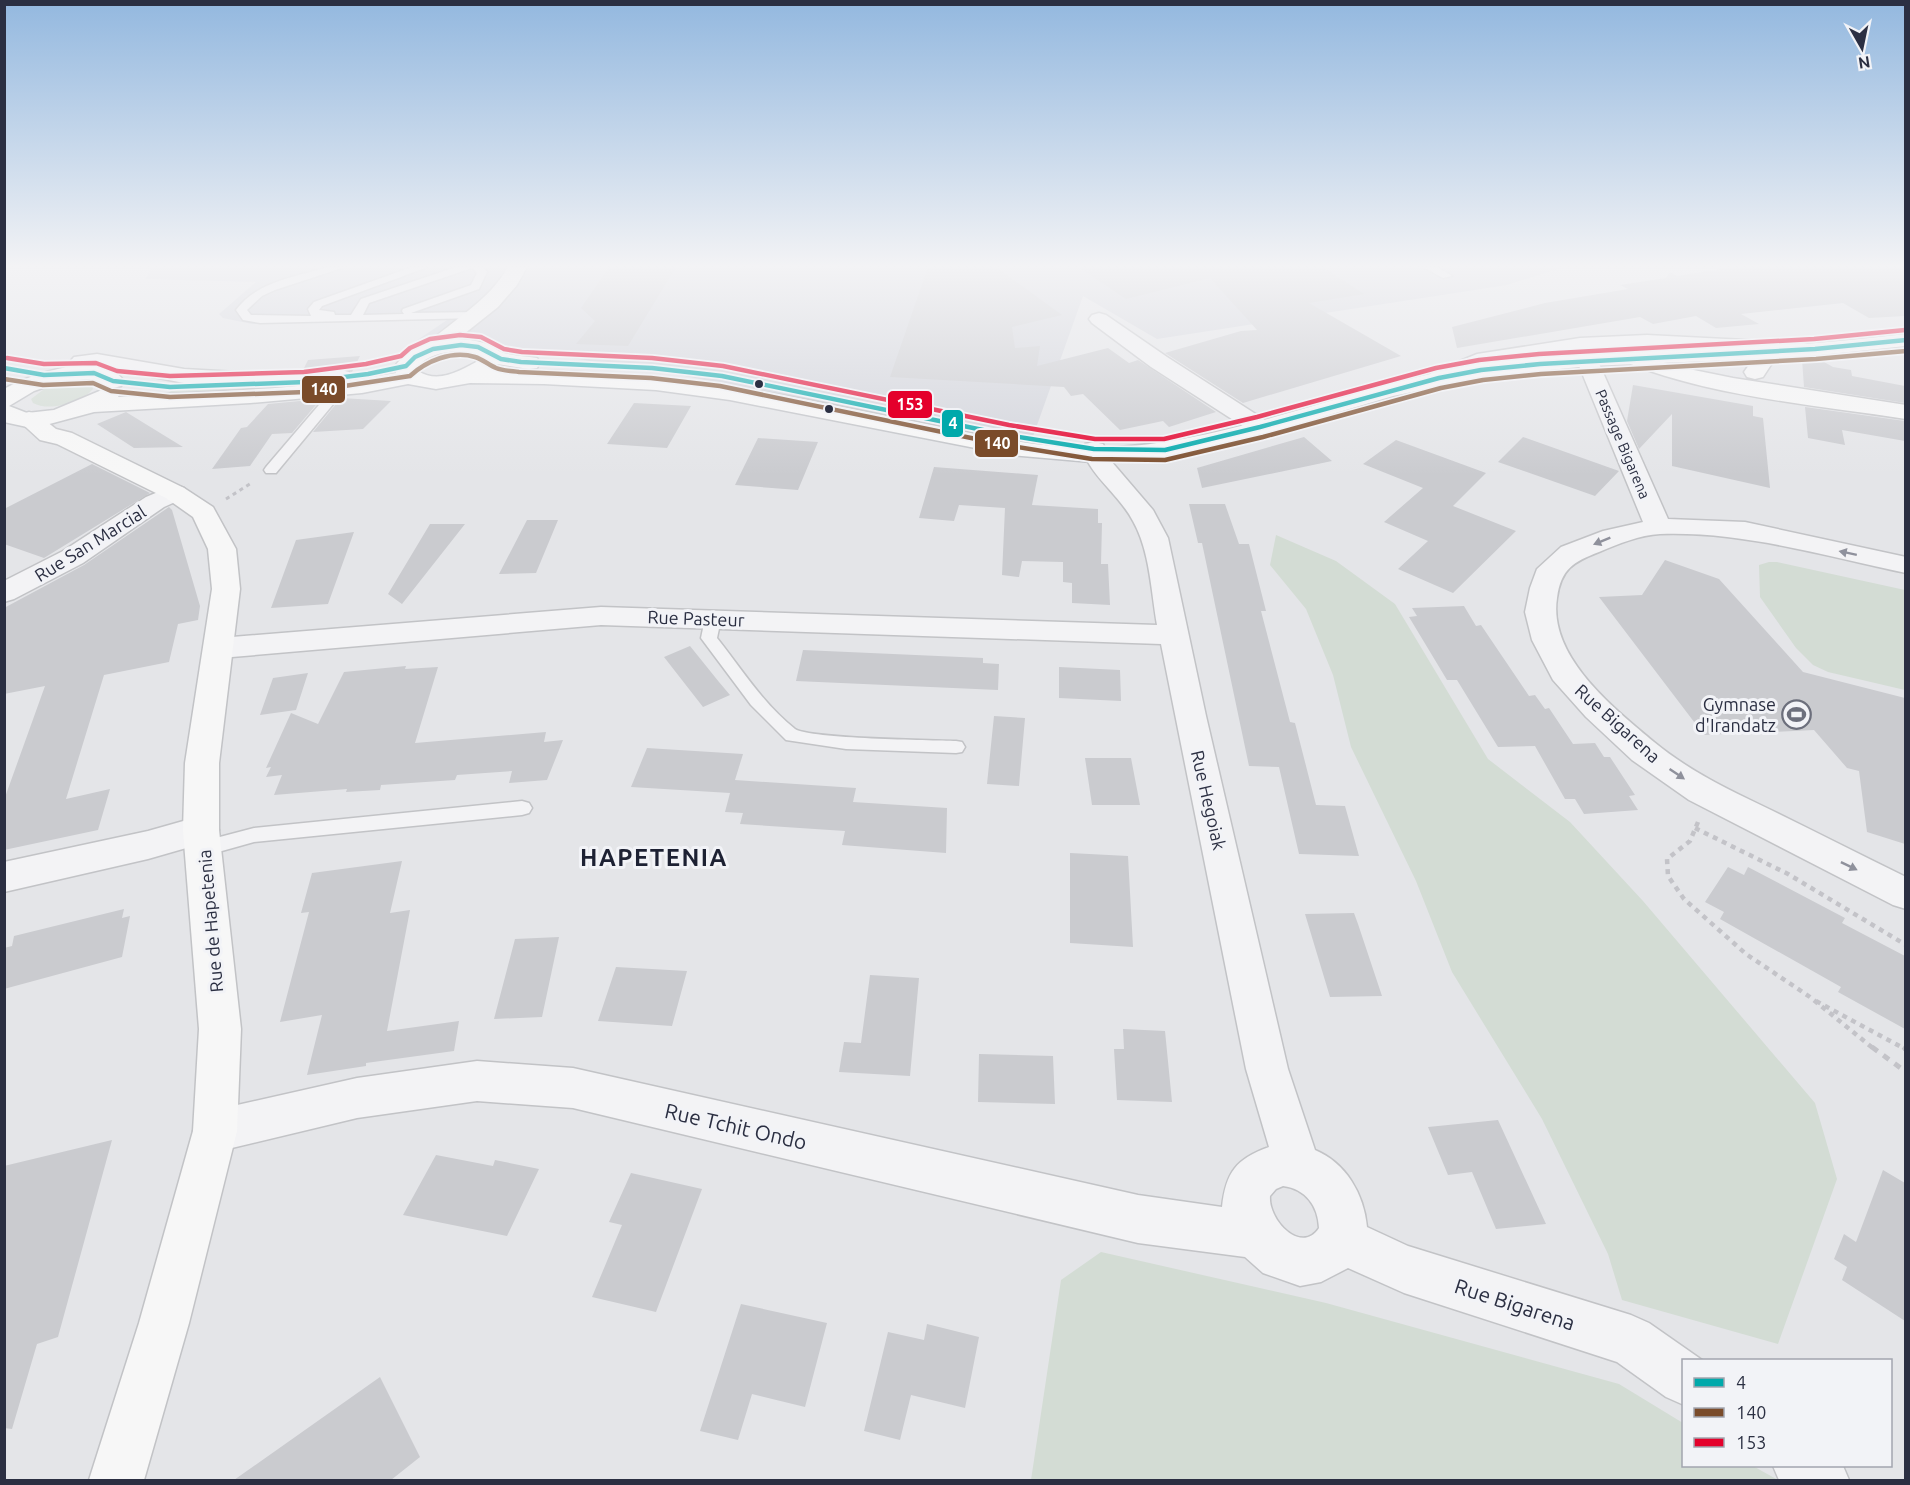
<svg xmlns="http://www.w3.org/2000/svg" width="1910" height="1485" font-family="Ubuntu,sans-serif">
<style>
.built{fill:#d2d4db}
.green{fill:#d3dcd4}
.building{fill:#cacbcf}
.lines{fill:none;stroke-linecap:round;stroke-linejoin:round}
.lane-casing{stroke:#c2c3c6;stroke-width:3}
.street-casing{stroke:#c2c3c6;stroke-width:3}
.secondary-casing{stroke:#c2c3c6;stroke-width:3}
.primary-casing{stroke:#c0c2c6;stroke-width:3}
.path-far2{stroke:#c3c3c8;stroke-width:3;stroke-dasharray:4 4;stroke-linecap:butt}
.path-far1{stroke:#c3c3c8;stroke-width:4.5;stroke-dasharray:5 5;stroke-linecap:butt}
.path{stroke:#c3c3c8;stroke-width:5;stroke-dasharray:7 7;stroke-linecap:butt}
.lane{fill:#f3f3f5;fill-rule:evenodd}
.street{fill:#f3f3f5;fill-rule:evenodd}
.secondary{fill:#f7f7f7;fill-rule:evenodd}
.primary{fill:#f7f7f7;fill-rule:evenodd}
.bus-1-casing{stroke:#f2f3f7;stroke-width:8}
.bus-2-casing{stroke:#f2f3f7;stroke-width:8}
.bus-3-casing{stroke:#f2f3f7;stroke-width:8}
.bus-1{stroke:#00a9ab;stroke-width:4.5}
.bus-2{stroke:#7a4b2a;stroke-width:4.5}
.bus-3{stroke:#e4002b;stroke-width:4.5}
.oneway{fill:#8f919c}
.bus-dot{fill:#2b2f42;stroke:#f2f3f7;stroke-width:2}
.labels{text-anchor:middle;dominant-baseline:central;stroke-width:6;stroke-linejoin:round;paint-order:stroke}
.far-street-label{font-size:15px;fill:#2b2f42;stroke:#f2f3f7}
.street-label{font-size:18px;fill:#2b2f42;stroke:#f2f3f7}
.poi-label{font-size:18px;fill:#2b2f42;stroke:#f2f3f7;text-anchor:end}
.near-street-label{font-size:21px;fill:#2b2f42;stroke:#f2f3f7}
.district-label{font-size:24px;font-weight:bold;letter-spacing:1.5px;fill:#1d2133;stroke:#f2f3f7}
.line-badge{stroke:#f2f3f7;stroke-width:2}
.badge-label{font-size:16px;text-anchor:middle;font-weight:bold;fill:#fff}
</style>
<rect width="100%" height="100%" fill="#e4e5e8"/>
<path class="built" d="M153,267H1564L1507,285L1157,339L1083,296L1031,442L679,375L496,346L413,343L447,320L252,324L223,318L219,314L256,282L145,279Z"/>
<path class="green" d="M66,381L90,382L93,389C81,403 49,412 33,403L31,399L47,387Z
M358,383L166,395L171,391L183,389Z
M1276,535L1336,561L1395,604L1488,759L1570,822L1643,901L1815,1103L1837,1179L1778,1344L1622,1300L1608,1254L1542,1119L1452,972L1416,881L1351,747L1333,675L1306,609L1270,565Z
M1769,562H1777L1905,590V690L1828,672L1813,665L1796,648L1760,597L1759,565Z
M1101,1252L1326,1303L1619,1384L1683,1423L1684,1466H1753L1778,1480H1031L1061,1280Z"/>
<path class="building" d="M609,267H676L628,346L576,344L595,321L581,308Z
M928,267H996L1062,315L1012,327L1015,348L1040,346L1037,366L1108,348L1129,363L1138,360L1216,412L1169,427L1163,421L1120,430L1083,394L1071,396L1064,387L890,377Z
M1078,267H1323L1364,294L1309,303L1401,356L1243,403L1165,353L1241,331L1257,330L1210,278L1126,299Z
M1733,267H1905V316L1869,318L1843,303L1741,314L1759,324L1716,328L1696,316L1653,324L1640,317L1457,348L1452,327L1545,303L1628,289L1620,285L1666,278L1670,272L1677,276Z
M360,356L352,372L341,368H304L308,360Z
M1817,358L1833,367L1851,370L1852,376L1905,386V403L1804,387L1802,359Z
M1633,385L1753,406V416L1763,418L1770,488L1672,466V414L1639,449L1627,421Z
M341,398L391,401L363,429L313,432Z
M321,399L292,433L272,434L250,466L212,469L241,428L247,427L268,404Z
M634,403L691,406L667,448L607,444Z
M1805,407L1905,421V441L1842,430L1845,445L1808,438Z
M126,412L183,447L134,448L97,424Z
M1304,437L1332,461L1202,488L1197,468Z
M1523,437L1619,471L1595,496L1498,462Z
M758,438L818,442L798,490L735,485Z
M1396,440L1486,473L1453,506L1516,531L1453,593L1398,569L1428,541L1384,522L1423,488L1363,464Z
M92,464L150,493L44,558L4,544V509Z
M934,467L1038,475L1032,505L1098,509V523H1102L1101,564H1108L1110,605L1072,603V583L1063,582V562L1022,561L1019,577L1002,575L1005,508L959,505L954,521L919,518Z
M1189,504H1225L1239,544H1249L1266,611H1261L1290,722L1295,723L1316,805L1345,806L1359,856L1299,854L1279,767L1249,766L1202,543H1198Z
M169,507L172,510L200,606L198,620L178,624L169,662L104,675L66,799L110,789L98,830L4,850V800L45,686L4,694V608L84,565Z
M527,520H558L536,573L499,574Z
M430,524H465L402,604L388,594Z
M354,532L328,604L271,608L296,540Z
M1665,560L1719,579L1803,672L1905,698V844L1867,832L1859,771L1847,768L1814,730L1704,735L1599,597L1642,595Z
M1464,606L1476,626L1481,625L1529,696L1535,695L1545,709L1549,708L1573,744L1595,743L1604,757H1610L1635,795L1629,796L1638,810L1584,814L1575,799H1565L1535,746L1498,747L1457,680H1447L1409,617L1417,616L1412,608Z
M690,646L719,682L730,695L703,707L664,657Z
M803,650L983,658V663L999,664L998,690L796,681Z
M406,666L405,669L438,667L415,743L546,732L544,742L563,740L547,780L509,783L512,771L457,775L455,780L381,785L380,790L346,792L347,789L274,795L282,775L266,777L271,767L266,768L291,713L318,724L344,672Z
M1059,667L1120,670L1121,701L1059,698Z
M308,673L296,710L260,715L273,678Z
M994,716L1025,718L1019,786L987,784Z
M647,748L743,754L735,780L856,788L853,802L947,808L946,853L842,845L845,831L740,824L743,813L725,812L730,793L631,787Z
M1085,758H1131L1140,805H1092Z
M1070,853L1128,856L1133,947L1070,943Z
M402,861L390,913L410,910L387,1031L459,1021L454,1051L366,1063V1066L307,1075L322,1015L280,1022L309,912L301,913L312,873Z
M1728,867L1744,875L1748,867L1845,918L1842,923L1905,956V1029L1838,992L1841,987L1720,919L1724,912L1705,902Z
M124,909L122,918L130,916L122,957L4,989V948L12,946L14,936Z
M1354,913L1358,924L1382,996L1330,997L1305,914Z
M559,937L542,1017L494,1019L515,939Z
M616,967L687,971L672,1026L598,1021Z
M870,975L919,978L910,1076L839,1072L844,1042L861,1043Z
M1123,1029L1165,1031L1172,1102L1117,1100L1114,1049H1124Z
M979,1054L1053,1056L1055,1104L978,1102Z
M1498,1120L1546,1224L1496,1229L1472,1172L1448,1175L1428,1127Z
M112,1140L58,1337L37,1344L12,1429L4,1428V1166Z
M436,1155L493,1166L495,1160L539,1169L507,1236L403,1215Z
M1883,1170L1905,1183V1321L1842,1280L1847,1267L1834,1259L1844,1234L1856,1242Z
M631,1173L702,1189L656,1312L592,1297L622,1225L609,1222Z
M741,1304L827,1323L805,1407L752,1394L738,1440L700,1431Z
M927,1324L979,1337L965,1408L911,1395L900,1440L864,1431L888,1332L924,1340Z
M380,1377L420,1457L391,1480H234Z"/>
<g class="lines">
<defs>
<path id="lane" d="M328,267H345L275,290L262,296L247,310L251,315L311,316L308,309L314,302L412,267H428L322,306L319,310L334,312L335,315H351L361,299L456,267H483L487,272L479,289L411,313L478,312L483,315L478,318L260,323L243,320L236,310C257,281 296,277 328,267ZM472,268L477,273L471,285L403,309L402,311L404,314L363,315L369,303Z
M1423,267H1437L1452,276L1443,278Z
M340,384L346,388L344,391L276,473H266L264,470L266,467L336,385Z
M713,614L721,619L717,638C741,668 764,705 795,729C810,739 931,740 956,741L962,742L965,747L962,752L956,753L846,749L786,740L751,705L701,638L705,619Z
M522,801L529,803L532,808L529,813L522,815L254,842L204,856L197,853L194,848L197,843L254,828Z"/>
<path id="street" d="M1099,313L1106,315L1167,357L1268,422L1272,427L1268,432L1260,434L1252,432L1151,367L1092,323L1089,319L1092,315Z
M1647,335L1804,343L1811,345L1815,349L1811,353L1804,355L1647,347L1593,350L1668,519L1745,522L1906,557V573C1825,556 1743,531 1660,534C1640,535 1618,544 1599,552C1573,562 1561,569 1557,598C1548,657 1614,708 1654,742C1689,771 1731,791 1771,810C1816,832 1861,855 1906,877V909L1893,905L1689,800L1632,760L1586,717L1553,680L1532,640L1525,612L1530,588L1537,569L1561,547L1603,531L1643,522L1573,351L1482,366L1447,383L1439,385L1431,383L1428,378L1431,373L1477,354L1580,338Z
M97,354L184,369L237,372L341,370L349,372L352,377L349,382L341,384L237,386L184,383L97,366C82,368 79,383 62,379L59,374L74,357Z
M1094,442L1103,444L1111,461L1153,510L1168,538L1206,716L1288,1069L1315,1150C1346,1163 1364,1194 1367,1227L1408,1246L1631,1315L1649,1323L1702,1360H1684V1405L1666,1397L1617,1362L1404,1293L1348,1268L1321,1282L1300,1286L1263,1273L1245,1257L1138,1243L573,1108L477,1101L357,1118L215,1152L199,1146L193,1131L199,1116L215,1110L357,1078L477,1061L573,1068L1138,1195L1222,1207C1226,1172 1236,1159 1269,1147L1246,1069L1161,644L601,625L220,658L209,655L205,648L209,641L220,638L601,607L1157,625C1151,591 1150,551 1133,521C1119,494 1092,478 1082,449L1085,444ZM1283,1186C1306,1189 1318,1206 1319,1228C1301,1255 1268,1220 1270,1196L1276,1189Z
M175,485L184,488L188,493L184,498L164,507L83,563L14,599L4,602V581L63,551L146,497Z
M201,816L214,820L219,830L214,840L148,859L4,892V862L148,831Z
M1773,1466H1843L1849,1480H1779Z"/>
<path id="secondary" d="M508,267H527L517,285L498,307L440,353L433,355L426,353L422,349L426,345C454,319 489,301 508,267Z
M1769,345L1776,347L1780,351L1763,377L1755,379L1747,377L1744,372L1762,347Z
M1636,352L1674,366L1733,378L1906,405V419C1815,405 1714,397 1628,363L1625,358L1628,353Z
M29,412L37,414L56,429L72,433L184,488L213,507L236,549L240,589L219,763V830L241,1029L237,1131L189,1323L144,1480H89L139,1323L193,1131L199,1029L183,830L185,763L212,589L208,549L193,517L166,498L57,444L40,440L17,419L21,414Z"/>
<path id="primary" d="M1906,334V346L1801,357L1588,366L1483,377L1393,396L1248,439L1190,452L1141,460L1091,462L1011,455L730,400L656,390L544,384L470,383L436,389L408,384L362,393L250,403L94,412L42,426L27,427L4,422V389C31,374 102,349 124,381L121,386L113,388L89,379L60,382L34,391L9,406L27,413L54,410L109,387L117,389L120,394L118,397C211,391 305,390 396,373L395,366C414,339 454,334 484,343C492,345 497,351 504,353C515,356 526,356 537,358L540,363L537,368L529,369L497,364L493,370C599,370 704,380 808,400C852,409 897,418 941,427C990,437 1040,448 1091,448C1227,447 1350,384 1483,364C1570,350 1660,351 1748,347C1801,345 1853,340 1906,334ZM458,351L472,353L482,359C462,369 440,385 418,371L417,367C428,355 442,352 458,351Z"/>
</defs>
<use href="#lane" class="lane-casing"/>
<use href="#street" class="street-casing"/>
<use href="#secondary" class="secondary-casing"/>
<use href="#primary" class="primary-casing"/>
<path class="path-far2" d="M226,499L253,482"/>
<path class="path-far1" d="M1698,822L1690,841L1667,859L1668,876L1684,899L1746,954L1810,997L1874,1049
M1695,828L1788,874L1906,945
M1816,1001L1905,1049"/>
<path class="path" d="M1872,1047L1906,1072
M1903,1047L1906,1049"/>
<use href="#lane" class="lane"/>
<use href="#street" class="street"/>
<use href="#secondary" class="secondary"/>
<use href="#primary" class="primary"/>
<defs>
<path id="bus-1" d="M4,368L44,375L94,373L113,381L170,387L305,382L368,374L406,366L415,357L433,349L461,345L478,347L501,359L521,362L652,368L722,376L1007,435L1094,449L1165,450L1260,427L1439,378L1481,370L1540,364L1815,349L1906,340"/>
<path id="bus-2" d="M4,379L43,385L93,383L111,391L170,397L305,392L410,376C426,361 452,350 475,357C482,359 489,365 496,368C503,371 512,371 519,372L651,378L720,386L1005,445L1092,459L1165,460L1263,437L1441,388L1483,380L1541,374L1816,359L1906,351"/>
<path id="bus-3" d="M7,358L44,364L96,363L117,371L170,376L304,372L366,364L401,356L410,348L430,339L460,335L481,337L504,349L522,352L652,358L723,366L1009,425L1095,439H1164L1257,417L1436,368L1479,360L1539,354L1814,339L1905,330"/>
</defs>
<use href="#bus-1" class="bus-1-casing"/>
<use href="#bus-2" class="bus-2-casing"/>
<use href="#bus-3" class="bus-3-casing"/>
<use href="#bus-1" class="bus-1"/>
<use href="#bus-2" class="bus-2"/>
<use href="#bus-3" class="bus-3"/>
</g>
<defs><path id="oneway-solid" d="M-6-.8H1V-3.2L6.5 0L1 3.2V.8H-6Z" transform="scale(1.5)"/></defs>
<g class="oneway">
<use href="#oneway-solid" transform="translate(1602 541) rotate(158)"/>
<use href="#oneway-solid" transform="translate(1848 553) rotate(-168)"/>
<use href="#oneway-solid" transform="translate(1677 774) rotate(34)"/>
<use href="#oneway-solid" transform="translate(1849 866) rotate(26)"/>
</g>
<linearGradient id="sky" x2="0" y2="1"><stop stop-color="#93b8df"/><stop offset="0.56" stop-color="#f3f3f5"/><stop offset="1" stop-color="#f3f3f5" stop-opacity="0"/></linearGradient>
<rect width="1910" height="475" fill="url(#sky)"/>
<defs>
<symbol id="stadium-ring" viewBox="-11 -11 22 22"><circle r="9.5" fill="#f2f3f7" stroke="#6c6f7c" stroke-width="1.5"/><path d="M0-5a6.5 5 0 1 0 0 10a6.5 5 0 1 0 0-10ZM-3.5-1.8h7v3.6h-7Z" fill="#6c6f7c"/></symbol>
</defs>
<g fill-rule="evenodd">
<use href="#stadium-ring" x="1780" y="698" width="33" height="33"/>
</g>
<g class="bus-dot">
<circle cx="759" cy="384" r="5"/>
<circle cx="829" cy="409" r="5"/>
</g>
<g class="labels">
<g class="far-street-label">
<text transform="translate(1623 444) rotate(67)">Passage Bigarena</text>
</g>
<g class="street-label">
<text transform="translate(90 543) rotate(-32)">Rue San Marcial</text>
<text transform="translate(696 618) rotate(2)">Rue Pasteur</text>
<text transform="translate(1618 723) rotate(42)">Rue Bigarena</text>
<text transform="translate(1209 800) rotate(77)">Rue Hegoiak</text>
<text transform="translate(210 921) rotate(-95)">Rue de Hapetenia</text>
</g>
<g class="poi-label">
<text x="1776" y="704">Gymnase<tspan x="1776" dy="21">d'Irandatz</tspan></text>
</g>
<g class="near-street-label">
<text transform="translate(736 1126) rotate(13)">Rue Tchit Ondo</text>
<text transform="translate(1515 1304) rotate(18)">Rue Bigarena</text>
</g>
<g class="district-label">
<text x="654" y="857">HAPETENIA</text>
</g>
</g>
<g class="line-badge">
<rect x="301" y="375" width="45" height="29" rx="6" fill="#7a4b2a"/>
<rect x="887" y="390" width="46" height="29" rx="6" fill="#e4002b"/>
<rect x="941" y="409" width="23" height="29" rx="6" fill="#00a9ab"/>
<rect x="974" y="429" width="45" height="29" rx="6" fill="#7a4b2a"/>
</g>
<g class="badge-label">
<text x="324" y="395">140</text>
<text x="910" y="410">153</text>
<text x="953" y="429">4</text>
<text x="997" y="449">140</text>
</g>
<rect width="1910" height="1485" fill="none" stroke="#2b2f42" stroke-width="12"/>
<rect x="1682" y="1359" width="210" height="108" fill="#f2f3f7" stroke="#a2a5af" stroke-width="1.5"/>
<rect x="1694" y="1378" width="30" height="9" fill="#00a9ab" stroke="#a2a5af" stroke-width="1.5"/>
<text x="1736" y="1389" font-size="18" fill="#2b2f42">4</text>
<rect x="1694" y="1408" width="30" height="9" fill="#7a4b2a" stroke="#a2a5af" stroke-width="1.5"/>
<text x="1736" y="1419" font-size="18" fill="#2b2f42">140</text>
<rect x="1694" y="1438" width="30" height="9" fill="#e4002b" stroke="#a2a5af" stroke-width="1.5"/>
<text x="1736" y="1449" font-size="18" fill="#2b2f42">153</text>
<g transform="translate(1862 48) rotate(171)" stroke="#f2f3f7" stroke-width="4.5" paint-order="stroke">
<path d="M0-4.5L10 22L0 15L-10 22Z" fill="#2b2f42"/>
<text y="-9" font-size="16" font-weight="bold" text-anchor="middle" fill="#2b2f42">N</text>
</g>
</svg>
